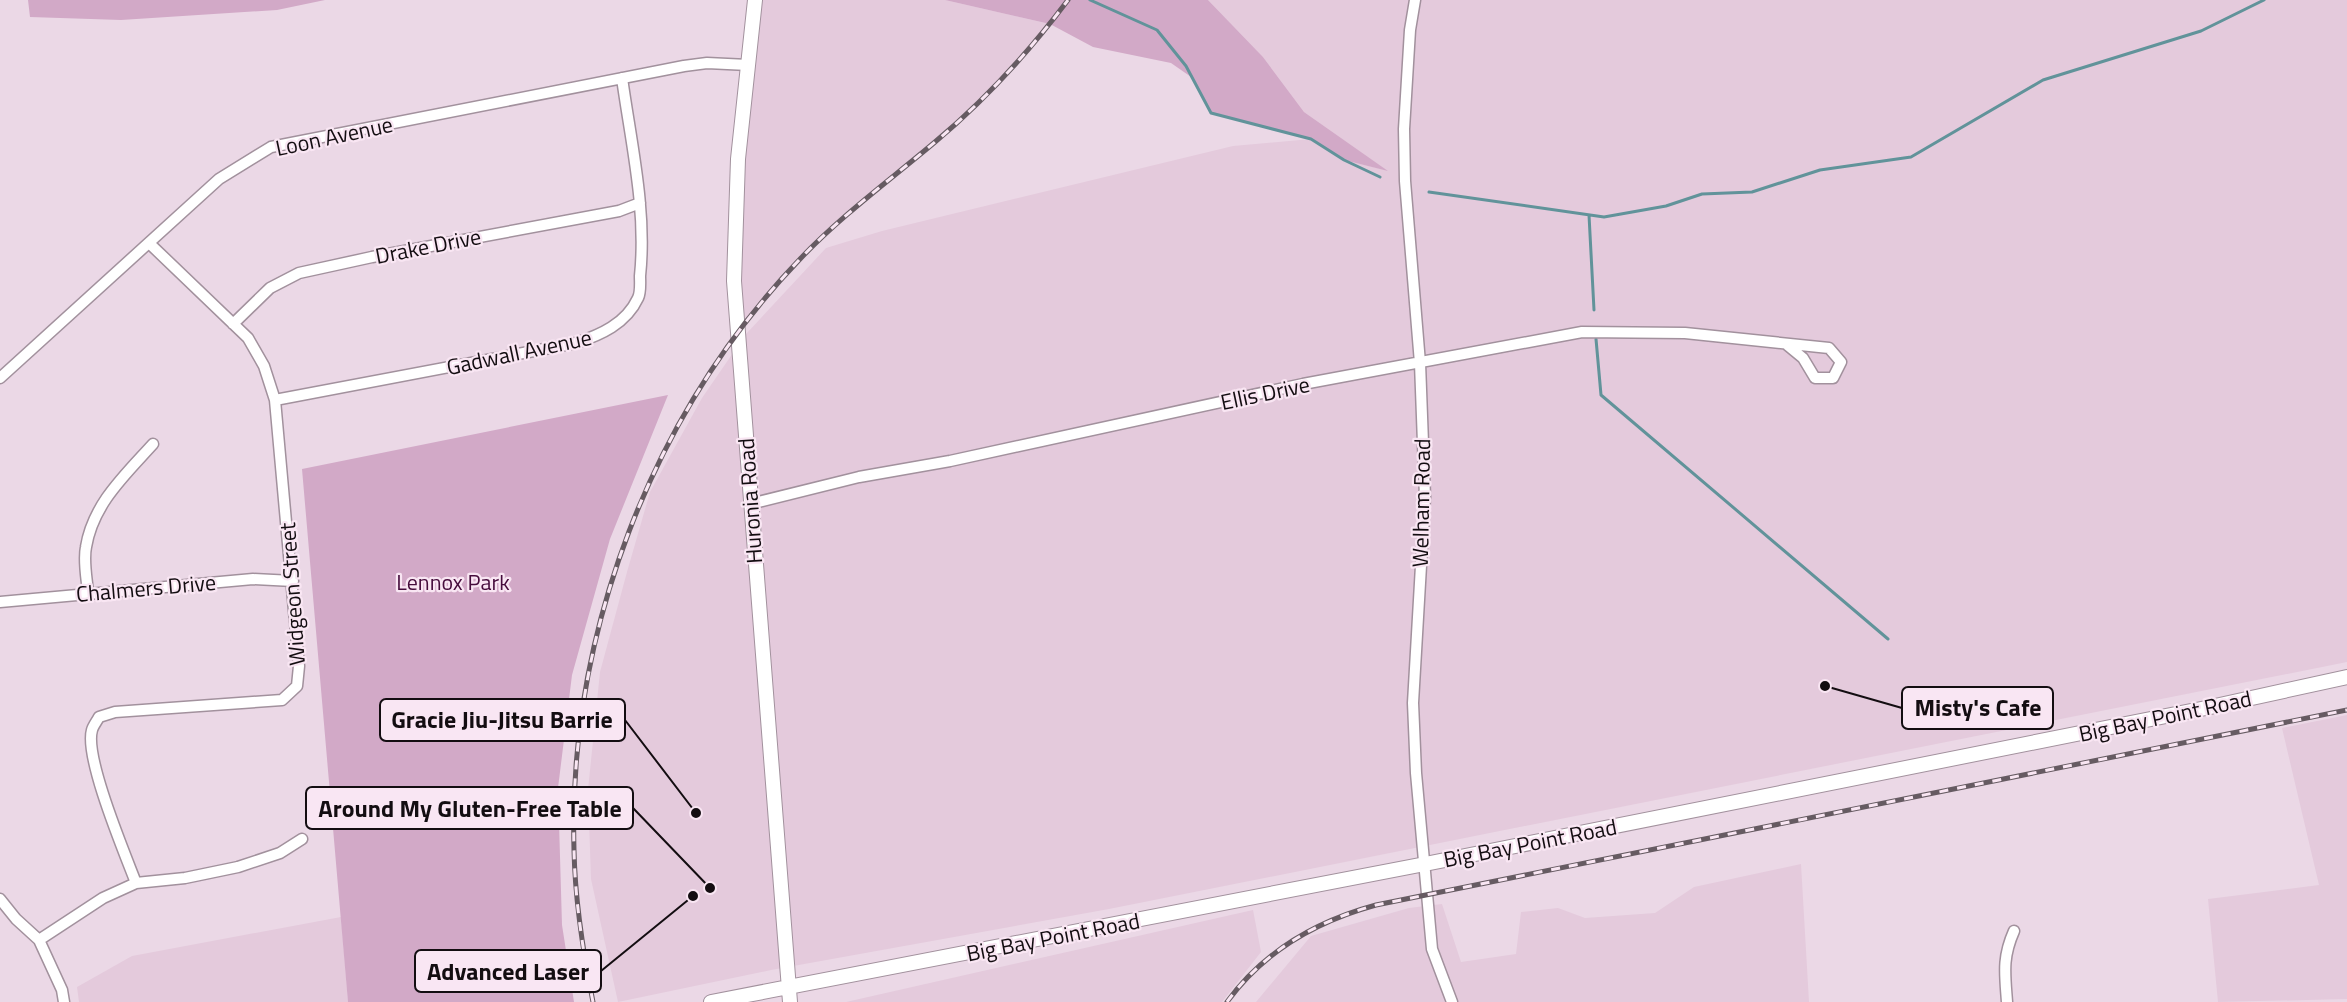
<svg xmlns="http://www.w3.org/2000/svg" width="2347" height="1002" font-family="'Titillium Web',sans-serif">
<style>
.built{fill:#e4cadc}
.green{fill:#d2a9c7}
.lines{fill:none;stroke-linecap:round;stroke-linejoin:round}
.stream{stroke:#61939a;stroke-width:3}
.street-casing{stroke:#a2919d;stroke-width:13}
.secondary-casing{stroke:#a2919d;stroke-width:16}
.street{stroke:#fff;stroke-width:10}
.secondary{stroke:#fff;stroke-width:14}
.rail-casing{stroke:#665b62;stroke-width:5}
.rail{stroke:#f9e6f3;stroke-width:3;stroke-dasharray:9;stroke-linecap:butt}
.labels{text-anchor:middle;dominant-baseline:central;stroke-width:4.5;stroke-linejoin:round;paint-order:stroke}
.street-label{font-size:22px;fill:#130d11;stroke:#f9e6f3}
.park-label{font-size:22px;fill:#460c3c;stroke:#f9e6f3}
.leader{fill:none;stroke:#130d11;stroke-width:2}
.callout-dot{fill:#130d11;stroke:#f9e6f3;stroke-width:2}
.callout{fill:#f9e6f3;stroke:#130d11;stroke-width:2}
.callout-label{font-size:24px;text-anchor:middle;font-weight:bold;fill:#130d11}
</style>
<rect width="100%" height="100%" fill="#ebd8e6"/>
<path class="built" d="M755,0H945L1050,24L1022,58L969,113L847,214L800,259L738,333L734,281Z
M1208,0H2347V662L1109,909L771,970L618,1002L591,879L588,790L600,672L627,572L650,492L702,398L746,334L826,248L882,231L1233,146L1311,139L1344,160L1386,170L1304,112L1263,57Z
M2347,715V999L2218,1002L2208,899L2319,885L2282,728Z
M1801,864L1809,1002H1256L1311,936L1409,908L1442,904L1461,962L1516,954L1521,912L1558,908L1585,918L1655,913L1694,887Z
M1253,910L1261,952L1222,1002H846Z
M341,917L348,1002H79L77,987L132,956Z"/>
<path class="green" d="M28,0H325L277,10L121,20L30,17Z
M945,0H1208L1263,57L1304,112L1388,171L1344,160L1311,139L1211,113L1194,79L1171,63L1093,47L1050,24Z
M668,395L610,539L572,675L558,788L562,925L574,1002H348L302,469Z"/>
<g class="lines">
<path class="stream" d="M1090,0L1157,30L1186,66L1211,113L1311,139L1344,160L1380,177
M1429,192L1604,217L1666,206L1702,194L1752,192L1820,170L1911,157L2043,80L2201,31L2264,0
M1589,215L1594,310
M1596,339L1601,395L1888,639"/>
<defs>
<path id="street" d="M1415,0L1410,30L1404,129L1405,181L1420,363L1425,497L1413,703L1416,773L1432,949L1452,1002
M233,324L270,288L299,273L372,257L619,211L640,203
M0,378L219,179L271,147L684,66L707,63L748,65
M275,400L576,343C600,335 626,324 638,298C641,292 640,282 640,276C647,210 631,143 622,78
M750,504L859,477L950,461L1303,384L1582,332L1685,333L1829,348L1841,362L1833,378H1815L1803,358L1786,344
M88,593C87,579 83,561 86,547C93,504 125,475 153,444
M0,602L253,579L293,581
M136,883C125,854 84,757 92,730C93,726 97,721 99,717L115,712L282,700L297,686L299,666L275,400L264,366L248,338L150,244
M0,899L16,919L39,940L62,990L64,1002
M39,940L103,898L136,883L185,878L238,867L280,853L302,839
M2007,1002C2005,974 2002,958 2014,931"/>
<path id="secondary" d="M755,0L738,159L734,281L790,1002
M711,1002L1425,864L2206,708L2347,677"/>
</defs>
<use href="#street" class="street-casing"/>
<use href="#secondary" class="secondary-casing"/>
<use href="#street" class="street"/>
<use href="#secondary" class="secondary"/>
<defs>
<path id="rail" d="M593,1002C583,952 575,901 574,850C568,634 651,414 801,258C842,215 890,180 935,142C985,100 1029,52 1068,0
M1227,1002C1264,951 1317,921 1376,905L2347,710"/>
</defs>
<use href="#rail" class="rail-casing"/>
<use href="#rail" class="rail"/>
</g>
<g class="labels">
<g class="street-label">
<text transform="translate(334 136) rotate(-12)">Loon Avenue</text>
<text transform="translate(428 246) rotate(-11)">Drake Drive</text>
<text transform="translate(519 352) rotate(-12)">Gadwall Avenue</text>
<text transform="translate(1265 393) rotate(-12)">Ellis Drive</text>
<text transform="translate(750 501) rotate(-94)">Huronia Road</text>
<text transform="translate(1421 503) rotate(-89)">Welham Road</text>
<text transform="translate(146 588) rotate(-5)">Chalmers Drive</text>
<text transform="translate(292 594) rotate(-94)">Widgeon Street</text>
<text transform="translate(2165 716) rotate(-12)">Big Bay Point Road</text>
<text transform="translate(1530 843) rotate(-11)">Big Bay Point Road</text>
<text transform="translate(1053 937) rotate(-11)">Big Bay Point Road</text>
</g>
<g class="park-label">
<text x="453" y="582">Lennox Park</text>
</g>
</g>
<path class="leader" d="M1825 686L1902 708M696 813L625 720M710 888L633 808M693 896L601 971"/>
<g class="callout-dot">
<circle cx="1825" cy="686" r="6"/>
<circle cx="696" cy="813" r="6"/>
<circle cx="710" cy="888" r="6"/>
<circle cx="693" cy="896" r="6"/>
</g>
<g class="callout">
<rect x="1902" y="687" width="151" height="42" rx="6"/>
<rect x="380" y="699" width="245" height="42" rx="6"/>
<rect x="306" y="787" width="327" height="42" rx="6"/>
<rect x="415" y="950" width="186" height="42" rx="6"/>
</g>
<g class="callout-label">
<text x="1978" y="716">Misty's Cafe</text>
<text x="502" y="728">Gracie Jiu-Jitsu Barrie</text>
<text x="470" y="817">Around My Gluten-Free Table</text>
<text x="508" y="980">Advanced Laser</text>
</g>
</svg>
